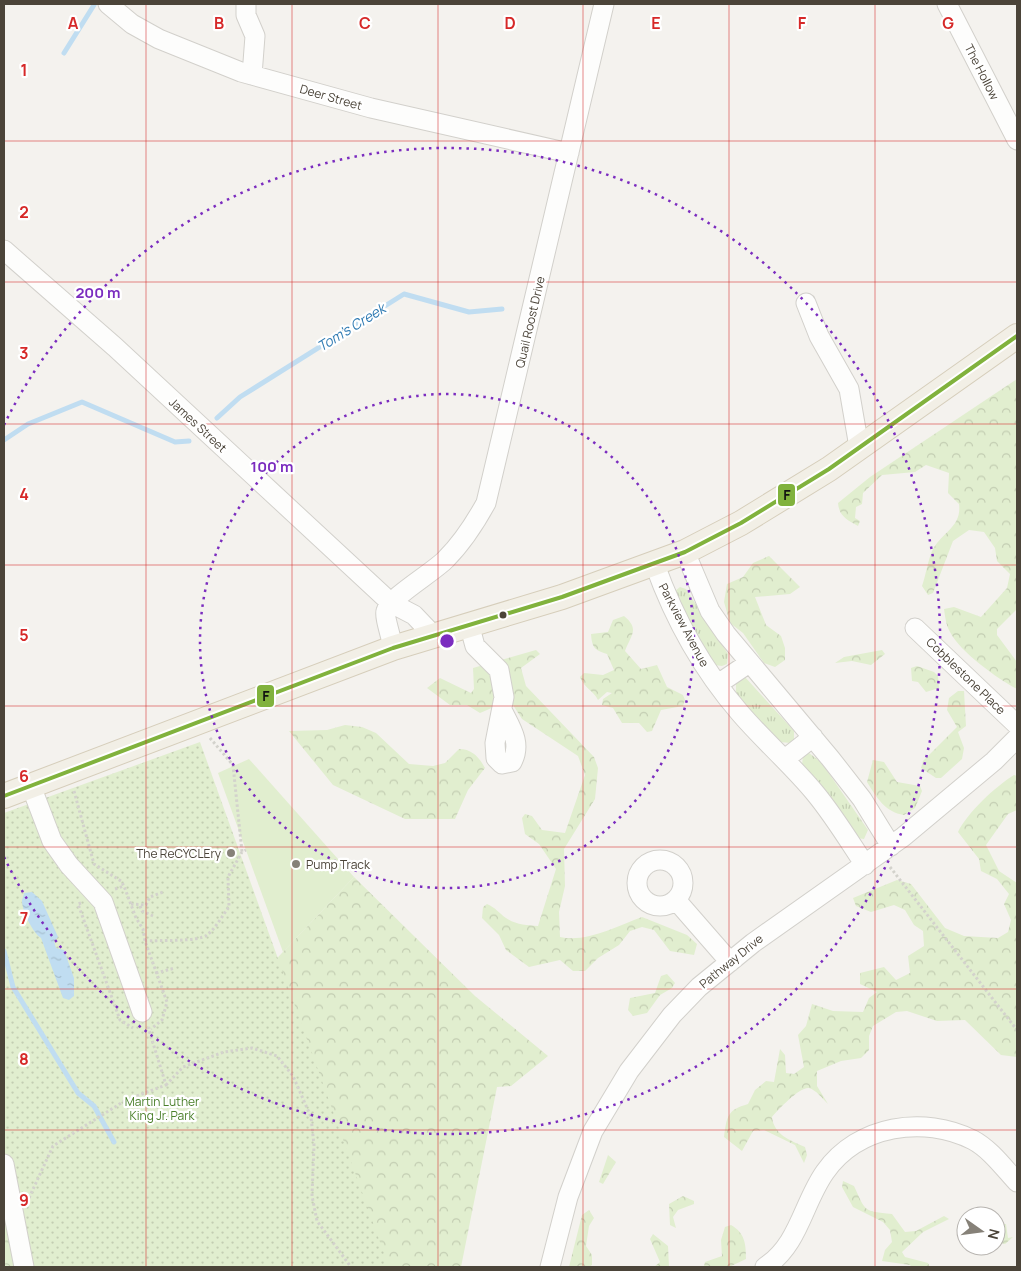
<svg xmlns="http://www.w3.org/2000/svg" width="1021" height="1271" font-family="Manrope,sans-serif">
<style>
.grass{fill:url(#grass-tufts)}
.forest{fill:url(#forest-crowns)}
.park{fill:url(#park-dots)}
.pitch{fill:#e1eecf}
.water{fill:url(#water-ripples)}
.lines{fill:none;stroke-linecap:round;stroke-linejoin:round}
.stream{stroke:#c0ddf1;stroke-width:5}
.minor-casing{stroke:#d2d0cb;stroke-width:21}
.major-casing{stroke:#d6cebb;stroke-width:26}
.path{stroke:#d3d2cc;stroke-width:3;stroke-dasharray:2.5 2.5;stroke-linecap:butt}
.minor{stroke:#fdfdfc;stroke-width:19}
.major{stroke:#f2efe6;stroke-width:24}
.bus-1-casing{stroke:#fff;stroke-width:8}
.bus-1{stroke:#81b23d;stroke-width:4}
.grid{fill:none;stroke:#d62828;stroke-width:1;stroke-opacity:0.55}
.ring{fill:none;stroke:#7b2cbf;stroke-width:2.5;stroke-dasharray:2.5 5}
.bus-dot{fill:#4b4439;stroke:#fff;stroke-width:2}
.poi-dot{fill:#868178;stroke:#fff;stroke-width:2}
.labels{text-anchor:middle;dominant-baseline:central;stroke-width:4.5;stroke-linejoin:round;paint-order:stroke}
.street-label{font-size:12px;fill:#4b4439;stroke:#fff}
.poi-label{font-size:12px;fill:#4b4439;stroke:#fff;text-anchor:end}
.park-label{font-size:12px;fill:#4a7f2a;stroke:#fff}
.water-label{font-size:14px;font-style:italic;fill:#2e7ab2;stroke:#fff}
.grid-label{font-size:16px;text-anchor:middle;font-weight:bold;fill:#d62828;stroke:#fff;stroke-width:4.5;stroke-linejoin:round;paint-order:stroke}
.centre{fill:#7b2cbf;stroke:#fff;stroke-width:2.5}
.ring-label{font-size:15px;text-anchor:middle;font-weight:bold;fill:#7b2cbf;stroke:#fff;stroke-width:4.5;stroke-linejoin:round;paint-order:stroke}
.line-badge{stroke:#fff;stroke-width:2}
.pale-badge-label{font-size:14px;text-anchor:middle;font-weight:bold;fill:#111}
</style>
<defs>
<pattern id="grass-tufts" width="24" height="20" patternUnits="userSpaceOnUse" patternTransform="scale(1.25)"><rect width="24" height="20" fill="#e1eecf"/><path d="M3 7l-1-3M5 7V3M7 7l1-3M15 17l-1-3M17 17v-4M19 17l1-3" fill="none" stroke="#c3cdb2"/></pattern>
<pattern id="forest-crowns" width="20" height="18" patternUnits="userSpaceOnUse" patternTransform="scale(1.25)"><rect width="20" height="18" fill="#e1eecf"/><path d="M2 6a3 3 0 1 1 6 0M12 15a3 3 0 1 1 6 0" fill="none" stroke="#c3cdb2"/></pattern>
<pattern id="park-dots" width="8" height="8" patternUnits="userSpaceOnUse" patternTransform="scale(1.25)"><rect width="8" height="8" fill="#e1eecf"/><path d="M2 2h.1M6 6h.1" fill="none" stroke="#c3cdb2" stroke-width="1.8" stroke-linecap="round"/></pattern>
<pattern id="water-ripples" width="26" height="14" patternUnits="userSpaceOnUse" patternTransform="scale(1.25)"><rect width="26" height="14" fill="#c0ddf1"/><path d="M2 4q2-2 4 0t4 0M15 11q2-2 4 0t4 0" fill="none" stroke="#a6bfcf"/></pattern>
</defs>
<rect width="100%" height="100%" fill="#f4f2ee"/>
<path class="grass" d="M680,587L686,589L728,654L727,664L722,666L714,665L691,625L675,591Z
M745,677L794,731V739L791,743L779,742L736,694V682Z
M809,753L821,762L868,830L864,839L857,838L802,765L803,756Z"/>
<path class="forest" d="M1017,379V609L997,629V635L1017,662V689C998,679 960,652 950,632C946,625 945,616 944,609L954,607L981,617L1007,588L1010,574L997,561L995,548L984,532L969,530L953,541L933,593L928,595L922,586C926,575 928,559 933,549C943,532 962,526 959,504L948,493L949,473L926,465L915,472L882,475L863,493L862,504L856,507L855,518L860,521L858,526C847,520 839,516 838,503L870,477Z
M769,556L800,587L790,594L755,597L766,625L781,636L785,648V660L775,667L764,663L743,633L730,623L724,602L727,584L743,577L753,563Z
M624,616C640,629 631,635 625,651L641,669L657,665L667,687L683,695L685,700L683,706L661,710L652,731L647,732L639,723H622L613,708L602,705L603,699L612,693L607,692L598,700C593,690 584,688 580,677L584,673L603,675L614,670L607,654C594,650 592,647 591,634L608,632L613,620Z
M536,650L540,654L521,668L526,686L594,757L598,768L595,799L564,849L565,886L559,912L560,937C586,943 618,926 642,917L687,935L697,944L694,955L670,951L654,930L642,927L630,931L619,945L598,958L585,971H573L560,960L529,967L506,950L499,935L482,918L483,907L487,904C496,908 499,913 506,918C516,925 527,925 538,926L556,869L539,844L525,834L522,818L525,814L532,816L542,830L565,833L585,775L578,756L522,719L513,705L501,704L480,713L467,705H450L427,688L440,678L471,693L474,689L473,668Z
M882,650L885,654L871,665L852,661L835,663L844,657Z
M917,666L934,672L938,676L939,688L926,692L918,682L912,681L911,668Z
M958,691H964L966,726L958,732L964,748L962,759L941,778H936L921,768L923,761L957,727L947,710L949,698Z
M345,725L362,727L376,733L409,764L433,766L445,763L459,749C472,749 479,757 485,768L468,790L455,819H405L333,785L289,731L327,730Z
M873,760L884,762L897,782L920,786L922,791L915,808L904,815C885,812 877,798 867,782Z
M1014,775L1017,776V810L1008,814L986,845L999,871L1017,883V1057L1001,1055L965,1020L937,1021L907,1011L896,1012L873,1026L869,1036V1050L861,1058L841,1061L817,1071V1086L828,1104C823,1099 816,1090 809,1088C799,1087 778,1110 772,1117C774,1135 790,1140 805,1147L807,1155L804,1163L795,1145L764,1130L753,1131L742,1151L724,1137C727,1116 727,1110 748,1104L755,1090L766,1081L774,1082L780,1049L785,1055L786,1073L794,1074L804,1067L798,1035L806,1026L812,1004L833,1011L863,1012L869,998L877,992L860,984V973L884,967L896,980L910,973L908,956L924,946L923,931L914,925L905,910L894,905L871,912L856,906L853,898L897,880L911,884L945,928L964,936L998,938L1008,932L1011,920L1004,904L1009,894L997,879L981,871L979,859L958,832C967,813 996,786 1014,775Z
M354,877L475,996L548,1056L511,1086L497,1087L461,1267H366L247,990Z
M667,974L675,983L672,988L660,995L647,1013L633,1016L628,1010L630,998L655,993L661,976Z
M608,1155L616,1162L603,1184L599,1182Z
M843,1181L854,1186C866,1212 863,1211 892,1214L905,1232L916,1231L944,1216L949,1219L923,1232L902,1252L905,1257L928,1263L930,1267H912L910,1265L882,1261L885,1250L892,1242L890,1230L883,1222L853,1207L842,1187Z
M683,1196L694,1201V1204L678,1210L673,1217L676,1228L670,1225L669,1204Z
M4,1206L16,1267H4Z
M589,1210L594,1218L589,1226L586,1246L592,1255V1265L589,1267H569L582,1215Z
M1001,1224H1006L1008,1238L1013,1237L1005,1244L996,1242V1232Z
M731,1225C745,1233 746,1244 746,1259L729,1267L704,1266L705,1262L722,1256L721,1240L725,1227Z
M653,1234L668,1246L669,1267H654L660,1262L650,1239Z"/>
<path class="park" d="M200,742L389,1267H15L4,1204V813Z"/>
<path class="pitch" d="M249,759L354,877L283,952L218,773Z"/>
<path class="water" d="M32,892L42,901L58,937L54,941L56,948L64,950L74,978V996L69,1000L63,998L41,938C33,933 22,911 22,901C22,900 24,894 24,893Z"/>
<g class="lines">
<path class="stream" d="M64,53L94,5
M217,418L240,397L404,294L469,312L502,309
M4,440L28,424L82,402L175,442L189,441
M4,951L13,987L78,1093L94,1106L114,1142"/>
<defs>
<path id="minor" d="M108,4L132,24L159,39L241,72L371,108L569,153
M246,4V15L255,36L252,75
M947,4L1017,140
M4,250L115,347L391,603L414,615L434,636
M806,303L819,336L849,389L859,447
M685,552L710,611L726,634L830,758L862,799L891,846
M655,565C674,618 703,670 740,713C764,741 792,765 815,793C834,816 849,841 865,865
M469,624L475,646L499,670L504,697L495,743L496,758L502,764L512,762C522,743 511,728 502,710
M915,628L1017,725
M393,648C392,639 384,617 386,611C390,597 434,572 446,559C463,542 475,523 486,503L604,4
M718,684L749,663
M785,759L813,737
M31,786L52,841L69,865L103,902L142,1012
M637 883a23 23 0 1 1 46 0a23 23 0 1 1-46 0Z
M676,900L730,962
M4,1164L24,1267
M550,1267L568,1197L593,1131L629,1071L672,1015L699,987L753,943L903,837L994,761L1017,738
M765,1267C799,1245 803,1203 825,1172C858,1125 924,1115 973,1140C990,1149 1004,1168 1017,1182"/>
<path id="major" d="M4,796L393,648L562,597L685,552L741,523L829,469L1017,336"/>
</defs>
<use href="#minor" class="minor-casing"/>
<use href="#major" class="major-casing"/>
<path class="path" d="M210,738L233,765L242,852
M74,791L94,864L121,881L124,886L136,918L143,929L145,941L167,1002L162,1020L151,1029
M890,867L1017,1030
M115,889L124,886
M81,903L78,904L120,1020L133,1028
M131,904L146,905L150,897L163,892
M140,906L142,911L153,916
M145,941C157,940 199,942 207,935C216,928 222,916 229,907L228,877L242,852L246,850
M156,973L175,968
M166,1085L183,1067L224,1052L252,1048L277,1056L293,1076L311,1117L314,1145L312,1196L317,1221L351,1267
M29,1198L53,1146L126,1100L166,1085L148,1027"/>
<use href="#minor" class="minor"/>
<use href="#major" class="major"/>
<defs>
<path id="bus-1" d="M4,796L393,648L562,597L685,552L741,523L829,469L1017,336"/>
</defs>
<use href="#bus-1" class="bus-1-casing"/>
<use href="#bus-1" class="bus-1"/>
</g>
<path class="grid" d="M146,4V1267M292,4V1267M438,4V1267M583,4V1267M729,4V1267M875,4V1267M4,141H1017M4,282H1017M4,424H1017M4,565H1017M4,706H1017M4,847H1017M4,989H1017M4,1130H1017"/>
<g class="ring">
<circle cx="447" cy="641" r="247"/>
<path d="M4 425A493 493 0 1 1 4 857"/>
</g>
<circle class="bus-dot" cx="503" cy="615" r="4.5"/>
<g class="poi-dot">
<circle cx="231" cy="853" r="5"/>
<circle cx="296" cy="864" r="5"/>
</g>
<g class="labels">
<g class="street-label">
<text transform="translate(982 72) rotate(63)">The Hollow</text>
<text transform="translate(331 97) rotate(16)">Deer Street</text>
<text transform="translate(530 322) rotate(-77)">Quail Roost Drive</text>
<text transform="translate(198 425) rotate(43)">James Street</text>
<text transform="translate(684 625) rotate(62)">Parkview Avenue</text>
<text transform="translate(966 676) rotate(44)">Cobblestone Place</text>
<text transform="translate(731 961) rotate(-39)">Pathway Drive</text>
</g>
<g class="poi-label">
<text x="221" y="853">The ReCYCLEry</text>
<text x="306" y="864" text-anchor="start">Pump Track</text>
</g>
<g class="park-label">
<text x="162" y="1101">Martin Luther<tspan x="162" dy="14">King Jr. Park</tspan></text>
</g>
<g class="water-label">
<text transform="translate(351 327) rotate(-32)">Tom's Creek</text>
</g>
</g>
<g class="grid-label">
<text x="73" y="29">A</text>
<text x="219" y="29">B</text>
<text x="365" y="29">C</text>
<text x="510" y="29">D</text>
<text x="656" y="29">E</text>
<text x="802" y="29">F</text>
<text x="948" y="29">G</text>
<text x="24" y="76">1</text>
<text x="24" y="218">2</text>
<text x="24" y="359">3</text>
<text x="24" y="500">4</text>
<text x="24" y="641">5</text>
<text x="24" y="782">6</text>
<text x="24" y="924">7</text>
<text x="24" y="1065">8</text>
<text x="24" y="1206">9</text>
</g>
<circle cx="447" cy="641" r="8" class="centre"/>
<g class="ring-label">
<text x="98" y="298">200 m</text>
<text x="272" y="472">100 m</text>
</g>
<g class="line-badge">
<rect x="777" y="483" width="19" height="24" rx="5" fill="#81b23d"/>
<rect x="256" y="684" width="19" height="24" rx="5" fill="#81b23d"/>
</g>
<g class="pale-badge-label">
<text x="787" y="500">F</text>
<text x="266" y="701">F</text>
</g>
<rect width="1021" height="1271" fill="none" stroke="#4b4439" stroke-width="10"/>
<g transform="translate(981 1231) rotate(104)"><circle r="24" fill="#ffffff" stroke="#b7b4b0"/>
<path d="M0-4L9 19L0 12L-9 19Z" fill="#868178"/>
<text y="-8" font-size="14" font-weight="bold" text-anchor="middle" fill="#4b4439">N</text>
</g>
</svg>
